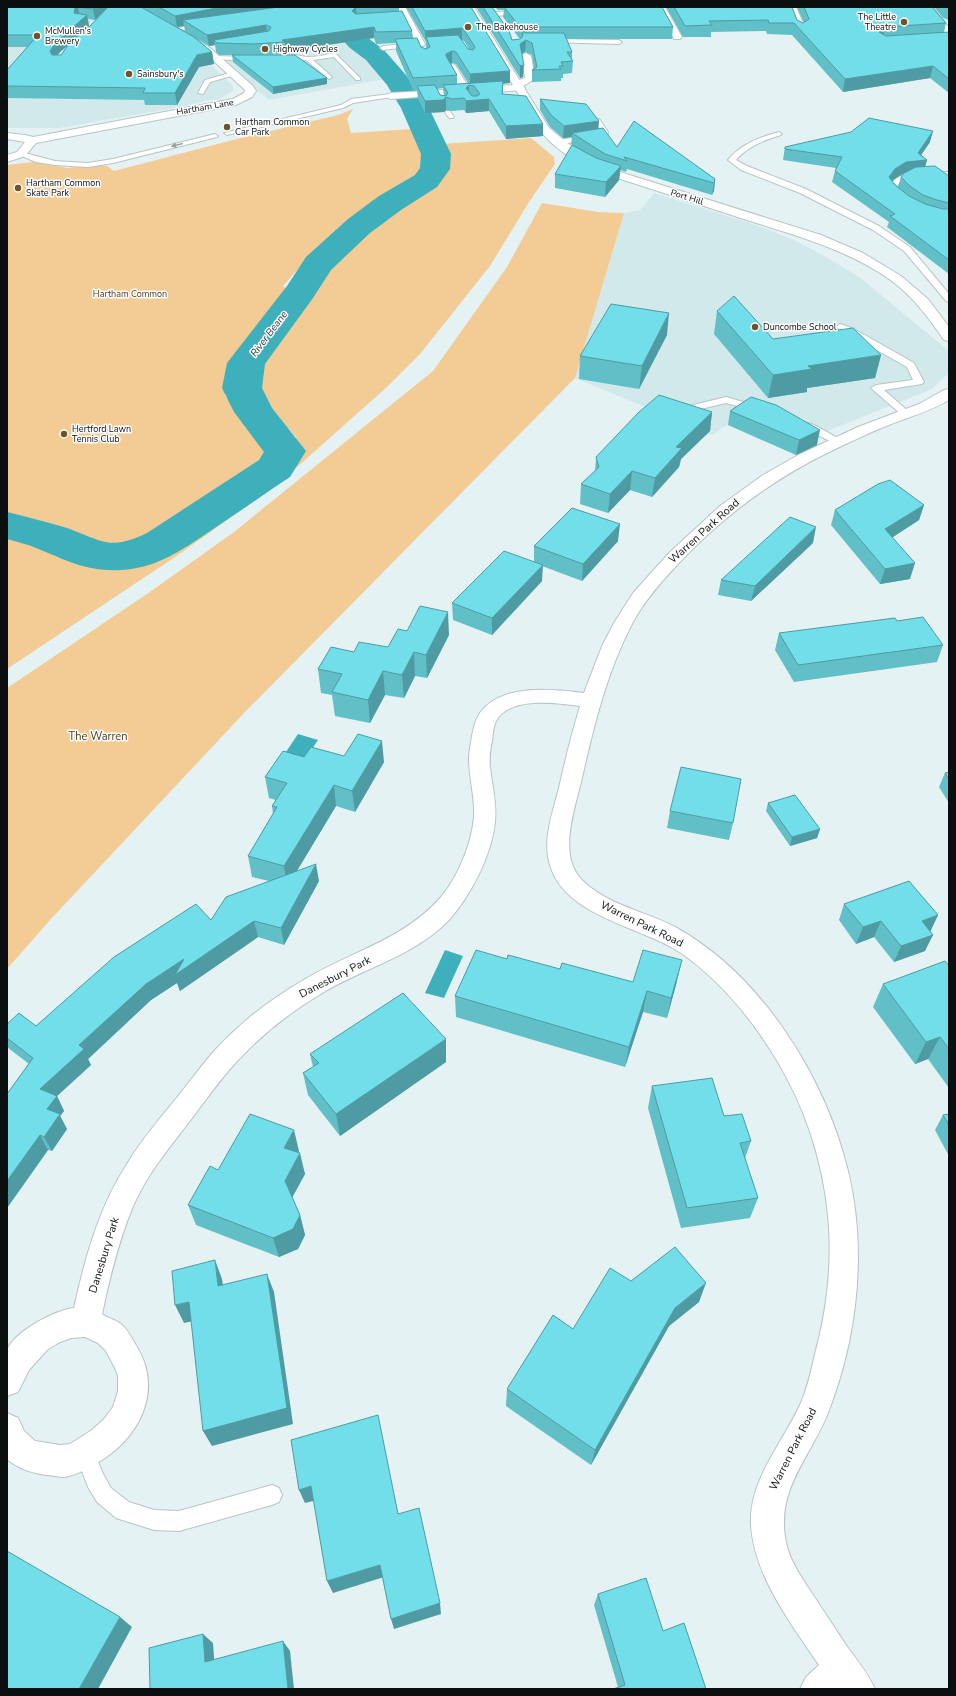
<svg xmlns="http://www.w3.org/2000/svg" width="956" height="1696" font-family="'Nunito Sans',sans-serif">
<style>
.built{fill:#d2e9eb}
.green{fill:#f2cb95}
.water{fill:#3db0bb}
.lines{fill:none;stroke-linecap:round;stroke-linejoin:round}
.river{fill:#3db0bb;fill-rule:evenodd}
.lane-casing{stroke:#b7c4c5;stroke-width:2}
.street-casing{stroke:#b7c4c5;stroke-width:2}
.secondary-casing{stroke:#b7c4c5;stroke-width:2}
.lane{fill:#fff;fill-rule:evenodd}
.street{fill:#fff;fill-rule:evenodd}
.secondary{fill:#fff;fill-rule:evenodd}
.wall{fill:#61bfc8;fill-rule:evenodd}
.shaded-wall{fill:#4f9ba3}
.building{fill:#71dee9;stroke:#4f9ba3;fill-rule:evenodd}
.oneway{fill:#9d9f9f}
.poi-dot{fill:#705327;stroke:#fff;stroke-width:1.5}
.labels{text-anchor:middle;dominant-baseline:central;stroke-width:3;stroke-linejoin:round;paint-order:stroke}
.far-poi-label{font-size:9px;fill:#0b0f0f;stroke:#fff;text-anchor:start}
.far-street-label{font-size:9px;fill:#0b0f0f;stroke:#fff}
.far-park-label{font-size:9px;fill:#4d381b;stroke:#fff}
.far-water-label{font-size:10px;font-style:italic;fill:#1b2f31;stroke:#fff}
.street-label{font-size:11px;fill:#0b0f0f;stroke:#fff}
.park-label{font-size:11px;fill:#4d381b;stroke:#fff}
</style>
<rect width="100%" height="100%" fill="#e5f2f3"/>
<path class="built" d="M7,7H102V12L97,19L84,26L44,58L211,65L233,86V91L218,100H206L200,103L186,106L59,128H7Z
M147,7L342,37L385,79L269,100L228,67L226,61L238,54Z
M654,193L756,225L794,240L828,258L859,277L949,351V373L932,389L825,432L808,421L778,411L746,412L712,435L575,378L624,213L640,210Z"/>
<path class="green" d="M353,109L347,119L351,133L412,129C417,140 427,154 423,166C416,186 393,192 376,203C355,218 334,236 314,253C303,262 293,275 283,286L289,291L231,364L225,385V396L254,431L270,440L273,447L272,453C244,476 212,495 181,514C164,525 147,537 128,544C117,548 107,551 95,550L18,516H7V165L33,162L67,168L98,165L107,166L114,171L229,141L338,115Z
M531,138L554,157L555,164L529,202L490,266L420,354L387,387L278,484L178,555L7,669V534L50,552L93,565L142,561L167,550L293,459L296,437L270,409L258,391V371L270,348L289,327L329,267L389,211L423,191L440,178L448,167L447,159L440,144Z
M542,203L598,212L624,213L575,378L244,713L51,919L7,969V688L147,594L234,532L433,371L507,267Z"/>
<path class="water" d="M298,734L318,740L300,767L280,761Z
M445,950L463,956L444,998L425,993Z"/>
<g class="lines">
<path class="river" d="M323,7H347L357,27L368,38L384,50L406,75L429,108L451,154L450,169L437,187L401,210L370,233L331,270L313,298L265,364L262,388L272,408L306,451L290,477C267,492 245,508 222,523C178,553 146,578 91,568C71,564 54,555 36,548C27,544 17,542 7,539V512C27,517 48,522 67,528C103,541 109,551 147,533L259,460L264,452L234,412L222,388L227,363L287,286L306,257L348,219L379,196L415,175L420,168L421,154L401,108L387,85L366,60L350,48L338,35Z"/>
<defs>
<path id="lane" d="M522,11L524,12V14L495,16L492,14L495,12Z
M204,22L206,23V25L173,32L170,30Z
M549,39L619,40L622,42L619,44L547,42L546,41Z
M414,43L416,44V46L383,50L380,48L383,46Z
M335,53L360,78V80H356L334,57L313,60L331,76L332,77L329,79L306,60L280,59L277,57C286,51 299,57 309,57C318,57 327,54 335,53Z
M216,56L252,57L255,59L252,61L214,59V57Z
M233,72L235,73V75L210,82L203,94L198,93L205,80Z
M390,94L393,96L392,97L353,103L343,108L227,135L224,133L341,105L351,99Z
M446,111H450L454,117L453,118H449L445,112Z
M598,119L600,120L608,132L607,136L586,141L557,144L554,142L557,140L602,134L595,121Z
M779,132L782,134L781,135C765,140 748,146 736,160L747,166L806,189L879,226L910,247L949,294V302L946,301L904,251L873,230L800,193L741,170L728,160C741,144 760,137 779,132Z
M215,134L218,136L217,137L113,163L88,167L55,165L36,162L17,154L21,152L55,161L88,163L113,159Z
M917,172H949V176C933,176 905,171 896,188L904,197L900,199H897L888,188C895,176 904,174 917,172Z
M840,324L854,329L914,363L924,382L922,384L884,390L909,412L911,414L909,416H903L871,388L876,385L913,380L907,367L836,327Z
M726,397L761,407L763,409L758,412L726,403L688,412L683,409L685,407Z
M802,421L814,425L845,442L840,445L836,444L799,426L797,424L799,422Z
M85,1443L92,1446L103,1474L111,1488L129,1502L154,1510L179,1511L272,1485L279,1488L282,1495L279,1502L272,1505L179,1531L154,1530L116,1518L97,1502L88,1487L75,1453L78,1446Z"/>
<path id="street" d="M397,7H405L425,44L423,46H417L415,44Z
M657,7H665L682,37L680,39H674Z
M788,7H796L806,30L804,32L801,33L796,30Z
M924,7H932L949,28V36C938,33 930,16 924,7Z
M188,35L210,48L253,86L256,91L252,97L236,105L36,143L25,156L7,162V155L17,152L25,142L7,139V133L25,135L33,137L233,99L244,93L245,90L204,52L185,40L183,38L185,36Z
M526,53L531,56L535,79L523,86L525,88L524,90L390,99L385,96L390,93L460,89L447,67L452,64L455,65L469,88L514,85V82L525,78L521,56Z
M949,389V400C930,411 909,417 889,425C868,433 848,443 829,452C770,481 722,517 678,564C661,582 645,600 633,622C607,671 594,725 582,778C575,809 557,855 582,880C608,906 646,911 677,928C762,976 825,1077 848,1171C867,1250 858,1336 828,1413C810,1458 775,1490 786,1542C789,1558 798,1572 807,1586C821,1607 834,1627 848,1648C858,1661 868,1674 875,1689H800L806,1677L819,1665C791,1624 755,1577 751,1526C748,1482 781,1445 799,1407C807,1391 811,1371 815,1354C835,1280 835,1211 812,1138C791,1070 740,994 681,953C641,926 565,917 550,865C542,840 553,812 559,788C565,760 572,733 580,706C557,703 510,696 496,721C493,727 493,735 492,741C490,750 489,758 490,767C492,785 497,803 495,822C492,855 470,897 448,921C413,957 360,969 319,995C291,1012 265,1032 242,1056C222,1076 206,1100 189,1122C169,1148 148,1173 134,1204C119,1239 110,1276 102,1314C108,1318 116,1320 121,1324C128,1330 132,1339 137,1347C164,1392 138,1441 95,1464C87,1469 74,1476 64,1477C58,1477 52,1475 46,1475C32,1473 17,1468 7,1459V1413L18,1418L24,1431L35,1441L60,1445L70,1444L92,1430L104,1419L113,1407L118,1391V1376L115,1368L106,1351L98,1343L85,1337L71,1338L58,1343L47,1350L29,1370L18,1392L7,1396C7,1387 5,1357 7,1350C15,1331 55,1310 74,1308C85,1258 99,1207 127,1164C143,1137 164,1114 183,1090C194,1076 204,1062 216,1049C241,1022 271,999 302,981C349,952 404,940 441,897C458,877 472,843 474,816C475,797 469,778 469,759C469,753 470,748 471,742C473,731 474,722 480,713C501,683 554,689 584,693L602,646L614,623L633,593L670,552L720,506L763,475L800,454L858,427L919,404L944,390Z"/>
<path id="secondary" d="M466,7H474L549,128L575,149L604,167L821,235L863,253L901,276L928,299L949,327V341L944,340C929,318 914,298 892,281C849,250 797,236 747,220C697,204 646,187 596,171C576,161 553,149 540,130Z"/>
</defs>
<use href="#lane" class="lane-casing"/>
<use href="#street" class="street-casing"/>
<use href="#secondary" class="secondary-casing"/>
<use href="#lane" class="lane"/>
<use href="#street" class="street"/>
<use href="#secondary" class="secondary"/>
</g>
<path class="wall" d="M7,7H108L95,20L88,19L89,26L84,31L90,26L108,7H399V11L412,31L413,38L421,47L426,49V42L406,7H471L510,83L503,84V94L543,136L506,139L489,111L466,113L464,110L452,111L446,110L444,112L425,113L418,99L417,90H413L396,51V43L376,44L374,38L286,51V54L260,55L327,78V84L273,94L233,62L232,55H247H219L216,52L215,45L209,46L197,39L212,52L214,64L199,67L177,105H145L144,100L7,98V70L27,47H7ZM184,26L185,31L177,27ZM461,40L464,41L469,49H468ZM66,47L61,55H58L59,53ZM452,63L456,64L468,83L457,84V75L450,64ZM443,88L444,96L440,95L437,89Z
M476,7H492L512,40L520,39H521L519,38L503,17L504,10H498L495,7H662L673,27L672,39H566L572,52V60L573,61L572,73L563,74V78H561V81L532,82V70L534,69L532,55L525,52L522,54L523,77L520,78Z
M666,7H792L797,20L803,23H804L797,7H932L946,23L944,32H949V93L930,78L843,92L792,35L767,34L766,31L711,32V37H683Z
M934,7H949V20L943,18Z
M540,99L598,128L617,147L715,179L714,191L712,195L627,169L626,172L620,170L619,180L605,197L555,188V174L580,150L571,144L572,137L563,138L550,127L540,110Z
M930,142L921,155L927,160L925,167L949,176V274L887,227L889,222L832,182L835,171L836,168L783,160L785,147ZM903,173L901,177L898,187L892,181Z
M717,311L773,339L881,355L875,378L807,388V392L768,398L714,334Z
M667,335L639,389L579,379L580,356Z
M730,411L817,445L796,455L728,425Z
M712,412L710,431L681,459L679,467L652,497L630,490L608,513L580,504L581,484L595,471L596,457Z
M924,505L919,520L892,537L910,579L880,584L831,525L835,510Z
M618,541L582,581L542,566V581L492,635L453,620L452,603L534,561V546Z
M813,543L751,601L718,595L721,580Z
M897,621L943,645L937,662L794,682L775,650L779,633Z
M407,631L449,635L427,678L415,676L404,698L385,695L370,723L335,716L332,695L321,693L318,669L354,652L388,647Z
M344,756L384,762L355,812L336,806L297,871L319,881L284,945L258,937L180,991L177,983L151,1000L88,1059L91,1065L57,1096L64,1111L60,1116L67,1129L52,1151L48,1150L7,1208V1094L29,1064L7,1047V1024L36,1026L211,920L269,881L252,877L248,856L273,814L272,806L276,800L269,798L265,777L304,757Z
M949,772V803L939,787L945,773Z
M768,803L820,829L817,838L790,846L766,811Z
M670,811L733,823L729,840L667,828Z
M844,904L938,915L930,932L925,951L894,962L874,937L856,944L839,920Z
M507,959L633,982L677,981L667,1018L643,1012L625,1067L456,1017L455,996Z
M949,966V1088L928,1059L915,1064L873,1007L883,984Z
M310,1054L446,1062L340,1136L308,1095L303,1073L313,1067Z
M652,1086L724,1116L751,1141L745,1158L758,1198L750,1218L681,1228L648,1108Z
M949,1114V1156L935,1130L943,1115Z
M299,1151L298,1153L305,1174L292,1198L300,1215L305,1235L298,1249L279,1257L196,1225L188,1205L218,1170Z
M631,1281L699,1302L669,1326L591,1465L506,1406L507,1389L573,1329Z
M598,1594L663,1631L706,1689L618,1687L594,1605Z"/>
<path class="shaded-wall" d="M78,7L80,19L87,15L89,26L59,53L53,63L50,51L74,13L75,8Z
M95,7H108L95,20L93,9Z
M222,7H298L183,20L184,26L177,27L175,16Z
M356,7L357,18L352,11Z
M266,25L268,37L214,40L215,45L209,46L207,35Z
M374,27V38L286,51L285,42L282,40Z
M885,27L883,38L879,32Z
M462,28V40L426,37V42L425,31Z
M526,40L525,52L520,55V44Z
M452,51V63L446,66V54Z
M212,52L214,64L199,67L177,105L175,93L197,55Z
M524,65L523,77L520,78V66Z
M933,66L930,78L843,92L845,79Z
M510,71V83L470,85V74Z
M327,78V84L273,94V87Z
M469,85V98L466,88Z
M446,97V110L444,112L425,113V101Z
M489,99V111L466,113V101Z
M599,121L598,133H572V137L563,138L564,126Z
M543,124V136L506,139V126Z
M933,131L930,142L917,161L927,160L924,170L904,173L893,180L886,188L889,177L895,169L918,153Z
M621,166L619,180L605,197L606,182Z
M715,179L714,191L712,195L714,183Z
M669,313L667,335L639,389L642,366Z
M881,355L875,378L807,388V392L768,398L773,375L808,366Z
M712,412L710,431L681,459L679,467L652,497L655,478L676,447Z
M820,430L817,445L796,455L799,440Z
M632,471L630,490L608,513L610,494Z
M924,505L919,520L881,545L885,529Z
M620,524L618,541L582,581L583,564Z
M816,527L813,543L751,601L755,586Z
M915,563L910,579L880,584L885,569Z
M543,565L542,581L492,635V618Z
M448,612L449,635L427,678L426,655Z
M414,652L415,676L404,698L402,675Z
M383,671L385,695L370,723L368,700Z
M382,741L384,762L355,812L352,791Z
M334,785L336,806L287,887L284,866Z
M820,829L817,838L790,846L792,837Z
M316,864L319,881L284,945L281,928Z
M938,915L930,932L922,921Z
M254,921L258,937L180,991L177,983L151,1000L88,1059L91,1065L57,1096L64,1111L60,1116L67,1129L52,1151L44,1137L47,1109L40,1089L79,1045L146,984L184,959Z
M881,921L874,937L856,944L863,927Z
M933,935L925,951L894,962L901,946Z
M682,960L677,981L667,1018L671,998Z
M647,991L643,1012L625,1067L629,1047Z
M940,1037L928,1059L915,1064L926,1042Z
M446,1039V1062L340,1136L336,1114Z
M294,1130L299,1151L289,1168L284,1148Z
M40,1135L48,1150L7,1208V1181Z
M300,1153L305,1174L290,1201L285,1181Z
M300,1215L305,1235L298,1249L279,1257L273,1238Z
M215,1260L222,1279L226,1304L218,1286Z
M267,1274L274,1292L293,1424L212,1446L203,1431Z
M706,1283L699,1302L669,1326L591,1465L595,1450L675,1308Z
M189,1302L198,1320L184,1323L175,1305Z
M311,1486L317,1500L305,1503L299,1490Z
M380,1565L384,1577L333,1593L327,1581Z
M440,1603L441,1614L394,1629L391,1619Z
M120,1617L132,1627L98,1689H79Z
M203,1634L213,1643L215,1671L205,1662Z
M283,1641L290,1651L294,1689H288Z"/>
<path class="building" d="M7,7H95L93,9L78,7L75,8L74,13L87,15L56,42L50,51L52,55H61L70,42L90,26L108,7H141L194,37L212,52L197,55L175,93H143L145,88L7,86V70L38,35H7Z
M159,7H222L175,16Z
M279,7H360H356L352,11L356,14L402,11L412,31L376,32L374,27L282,40L285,42L253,44L217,43L214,40L269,31L271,27L266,25L207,35L183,20Z
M412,7H471L510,71L470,74L456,52L452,51L446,54V56L457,75L413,78L395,39L417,38L421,47L426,49L430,47L426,37L458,35L468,49L473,50L475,47L464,30L462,28L425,31Z
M483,7H492L509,31L512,40L520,39L523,36L522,33H564L572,52H567L573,61L561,62L563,66H559L561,69L532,70L537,67L532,43L526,40L520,44L524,65L520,66Z
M504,7H662L673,27H520Z
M674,7H743L744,8L746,7H792L797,20L803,23L809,19L804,7H932L946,23L885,27L879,32L886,36L949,32V79L933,66L845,79L794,23H769L768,20L709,21L712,25L685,26Z
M232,55H295L327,78L273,87Z
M503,81L502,94L526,96L543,124L506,126L489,99L466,101L464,98L452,99L446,97L443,100L425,101L417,86L435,85L440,95L446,96L448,93L443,85ZM469,85L474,86L480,94L477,96H472L466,88Z
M540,99L586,104L599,121L564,126L551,115Z
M869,118L933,131L918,153L927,160L906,162L895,169L889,177L895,185L909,196L925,204L943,209H949V260L890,216L895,214L835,171L842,157L785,149V147L851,132Z
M634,121L715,179L714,183L624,157L627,161L605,154L572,133L603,128L617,147Z
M572,145L596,158L621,166L606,182L555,174Z
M935,166L949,176V203L937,200L923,195L911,187L901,177L904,173L916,167Z
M734,296L773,339L853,328L881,355L808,366L812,369L773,375L717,311Z
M611,304L669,313L642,366L580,356Z
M659,395L712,412L676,447L682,448L655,478L632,471L610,494L581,484L599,467L596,457L639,412Z
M751,397L776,405L820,430L799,440L730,411Z
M890,480L924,505L885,529L915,563L885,569L835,510L878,484Z
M572,508L620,524L583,564L534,546Z
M790,517L816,527L755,586L721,580Z
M504,551L543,565L492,618L452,603Z
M420,606L448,612L426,655L414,652L402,675L383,671L368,700L332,692L342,674L318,669L331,647L354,652L359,642L388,647L398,629L407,631Z
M923,617L943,645L798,665L779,633L895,618L897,621Z
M358,734L382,741L352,791L334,785L284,866L248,856L277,807L272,806L287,783L265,777L283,751L304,757L311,747L344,756Z
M681,767L741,779L733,823L670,811Z
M949,772V779L945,773Z
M795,795L820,829L792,837L768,803Z
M316,864L281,928L254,921L175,975L184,959L146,984L79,1045L84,1049L40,1089L57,1096L47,1109L60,1114L44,1137L40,1135L7,1181V1094L33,1058L7,1038V1024L19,1013L36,1026L114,957L196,904L211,920L226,897Z
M909,881L938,915L922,921L933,935L901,946L881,921L863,927L844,904Z
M476,950L507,959L508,955L560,969L562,963L633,982L643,950L682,960L671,998L647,991L629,1047L455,996Z
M945,961L949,966V1049L940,1037L926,1042L883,984Z
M403,993L446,1039L336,1114L303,1073L319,1063L310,1054Z
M712,1078L724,1116L742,1114L751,1141L740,1143L758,1198L687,1208L652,1086Z
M250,1114L294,1130L284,1148L300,1153L285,1181L300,1215L293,1229L273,1238L188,1205L210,1166L218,1170Z
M949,1114V1125L943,1115Z
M675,1247L706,1283L675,1308L595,1450L507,1389L553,1315L573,1329L610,1268L631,1281Z
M215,1260L218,1286L267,1274L287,1408L203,1431L189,1302L175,1305L172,1271Z
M378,1415L398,1514L419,1508L440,1603L391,1619L380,1565L327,1581L311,1486L299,1490L291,1440Z
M7,1551L120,1617L79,1689H9L7,1688Z
M646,1578L663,1631L684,1623L706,1689H613L625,1685L598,1594Z
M203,1634L205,1662L283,1641L288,1689H150L149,1648Z"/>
<defs><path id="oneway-solid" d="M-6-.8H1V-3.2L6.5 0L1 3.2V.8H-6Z"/></defs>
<use class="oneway" href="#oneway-solid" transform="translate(177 145) rotate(166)"/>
<g class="poi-dot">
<circle cx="904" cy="22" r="4"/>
<circle cx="468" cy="27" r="4"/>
<circle cx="37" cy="36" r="4"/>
<circle cx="265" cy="49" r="4"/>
<circle cx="129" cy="74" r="4"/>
<circle cx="227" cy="127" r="4"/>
<circle cx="18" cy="188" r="4"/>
<circle cx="755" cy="327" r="4"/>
<circle cx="64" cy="434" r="4"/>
</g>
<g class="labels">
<g class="far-poi-label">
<text x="896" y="17" text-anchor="end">The Little<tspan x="896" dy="10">Theatre</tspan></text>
<text x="476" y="27">The Bakehouse</text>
<text x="45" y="31">McMullen's<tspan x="45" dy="10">Brewery</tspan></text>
<text x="273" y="49">Highway Cycles</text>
<text x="137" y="74">Sainsbury's</text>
<text x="235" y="122">Hartham Common<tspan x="235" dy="10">Car Park</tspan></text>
<text x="26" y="183">Hartham Common<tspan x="26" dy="10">Skate Park</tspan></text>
<text x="763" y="327">Duncombe School</text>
<text x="72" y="429">Hertford Lawn<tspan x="72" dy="10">Tennis Club</tspan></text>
</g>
<g class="far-street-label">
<text transform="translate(205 107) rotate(-10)">Hartham Lane</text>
<text transform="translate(687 197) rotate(17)">Port Hill</text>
</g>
<g class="far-park-label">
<text x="130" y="294">Hartham Common</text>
</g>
<g class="far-water-label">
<text transform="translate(269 334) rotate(-53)">River Beane</text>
</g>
<g class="street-label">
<text transform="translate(704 531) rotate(-42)">Warren Park Road</text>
<text transform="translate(642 924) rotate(26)">Warren Park Road</text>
<text transform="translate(335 977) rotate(-27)">Danesbury Park</text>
<text transform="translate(104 1255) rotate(-73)">Danesbury Park</text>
<text transform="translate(793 1449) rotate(-63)">Warren Park Road</text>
</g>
<g class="park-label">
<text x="98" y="736">The Warren</text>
</g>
</g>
<rect width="956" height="1696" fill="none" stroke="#0b0f0f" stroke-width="16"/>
</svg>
